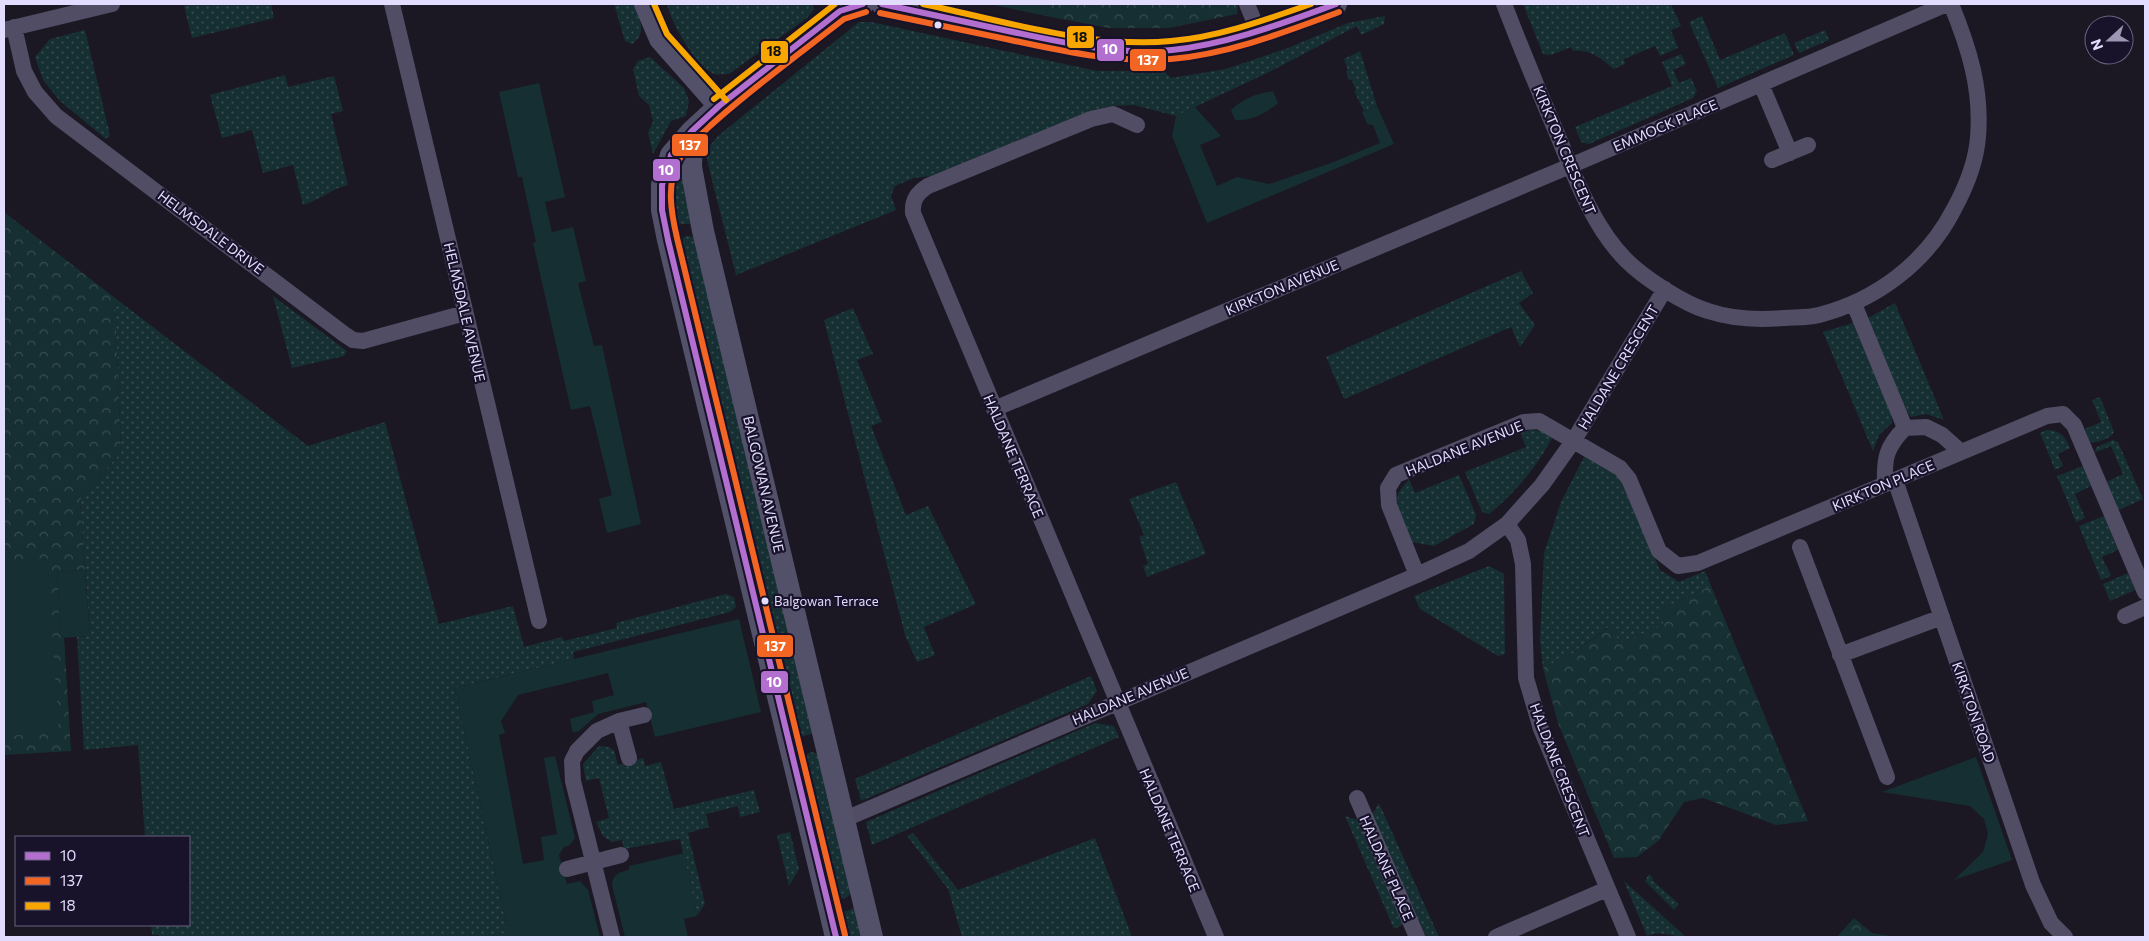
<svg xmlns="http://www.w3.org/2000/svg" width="2149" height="941" font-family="Commissioner,sans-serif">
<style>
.grass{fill:url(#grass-dots)}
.park{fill:url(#park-crowns)}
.garden{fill:#162f32}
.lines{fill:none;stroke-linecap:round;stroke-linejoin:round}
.street{stroke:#504d64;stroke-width:16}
.secondary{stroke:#53506a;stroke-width:22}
.bus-1-casing{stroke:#18122a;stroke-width:10}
.bus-2-casing{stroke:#18122a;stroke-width:10}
.bus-3-casing{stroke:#18122a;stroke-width:10}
.bus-1{stroke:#b36fd0;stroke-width:6}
.bus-2{stroke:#f26522;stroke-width:6}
.bus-3{stroke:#f7a600;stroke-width:6}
.bus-dot{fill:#e2dcfe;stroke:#18122a;stroke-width:2}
.labels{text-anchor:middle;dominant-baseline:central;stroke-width:4.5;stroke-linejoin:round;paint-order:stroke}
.bus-label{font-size:13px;fill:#e2dcfe;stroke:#18122a;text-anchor:start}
.street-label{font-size:14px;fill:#e2dcfe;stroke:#18122a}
.line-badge{stroke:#18122a;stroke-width:2}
.badge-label{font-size:14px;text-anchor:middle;font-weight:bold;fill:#fff}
.pale-badge-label{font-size:14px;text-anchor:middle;font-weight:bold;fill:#111}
</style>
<defs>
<pattern id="grass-dots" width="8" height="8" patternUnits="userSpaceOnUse" patternTransform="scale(1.25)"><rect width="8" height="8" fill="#162f32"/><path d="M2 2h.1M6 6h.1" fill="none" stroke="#384d51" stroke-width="1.8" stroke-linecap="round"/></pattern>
<pattern id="park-crowns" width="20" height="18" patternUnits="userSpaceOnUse" patternTransform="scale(1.25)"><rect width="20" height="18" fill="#162f32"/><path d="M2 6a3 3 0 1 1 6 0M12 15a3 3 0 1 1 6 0" fill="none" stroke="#384d51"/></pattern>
</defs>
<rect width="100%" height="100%" fill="#1b1824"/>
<path class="grass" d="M192,4H271L274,18L192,38L184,6Z
M614,4H635C639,20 648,33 632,44L625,41Z
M667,4H813L814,9L807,18L729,74C725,74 717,75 714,74C695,66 671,22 667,4Z
M1523,4H1671L1681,26L1671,30L1678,48L1660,56L1655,46L1624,59L1625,64L1614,69C1600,58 1591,49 1573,51L1571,47L1551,55L1543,54Z
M1385,16L1384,24L1361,35L1357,26L1271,71L1176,116L1134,105L1110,106L1088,112L931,176L914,178L895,186L891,196L896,210L736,275L707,160L709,147L718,136L859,22H871L1097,71H1164L1171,78L1226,69L1288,48L1348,23Z
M1702,16L1720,60L1785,33L1794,55L1718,88L1689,22Z
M85,30L110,135L106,139L60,101L43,80L35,57L50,39Z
M1825,30L1829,40L1799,53L1794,43Z
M1360,51L1377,106L1364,111L1354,91L1356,90L1352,80H1349L1346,71L1348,70L1344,59Z
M1681,54L1686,64L1673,70L1679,83L1691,78L1697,91L1693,98L1589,144L1581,142L1575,127L1672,86L1662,62Z
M650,57L684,88L689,101L686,116L671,121L653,154L648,133L653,121L649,105L639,96L633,69L638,61Z
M285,75L288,87L334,76L343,111L331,114L348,185C331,189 320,200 303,205L293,165L263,173L252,130L222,138L210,95Z
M680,151L695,224H681L671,230L669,176Z
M687,236L695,237L816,726L811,734L800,737L792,731L676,246L680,239Z
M1521,271L1533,293L1519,303L1535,325L1520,347L1511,327L1344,399L1326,357Z
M273,296L347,351L344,356L292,368Z
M115,298L308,446L385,422L439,624L513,606L524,647L562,637L564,641L617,628L616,623L726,594L734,597L736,607L730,612L573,652L574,659L455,688L508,932L486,937H159V935H152L151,925H189V837H145L138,745L84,750L77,637L90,636L80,500L121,452Z
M1895,303L1944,420L1926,414L1911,417L1905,409L1868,318Z
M853,308L873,354L857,360L882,422L871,426L906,515L928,506L976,604L924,627L935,655L917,662L905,635L824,320Z
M1853,323L1891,413L1892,423L1879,435L1873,451L1823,332Z
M2100,397L2114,432C2110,439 2097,443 2090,442L2085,429L2101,422L2092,400Z
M1532,430L1544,431L1552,438C1537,467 1514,494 1489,514L1482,512L1465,472L1526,447L1520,432Z
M2046,430C2060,430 2065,436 2070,448L2058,454L2063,466L2055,470L2040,433Z
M2113,440L2118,442L2143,499L2119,510L2106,482L2123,474L2111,446L2094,453L2097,447Z
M1584,457L1608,468L1621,480L1660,570L1679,582L1705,571L1711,586L1661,609L1664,625L1620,643L1610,626L1572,654L1543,668L1540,640L1544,553L1561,502Z
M2083,466L2091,486L2075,494L2085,518L2076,522L2057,476Z
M1459,475L1476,515L1474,524L1434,546L1412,542L1397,506L1398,493L1409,479L1415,493Z
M1176,482L1206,554L1147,577L1143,566L1148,564L1139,537L1144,535L1129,499Z
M2104,516L2118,550L2102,557L2111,576L2101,580L2079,526Z
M1489,566L1504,574L1505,654L1498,656L1420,609L1414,596Z
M2128,573L2135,590L2110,601L2103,584Z
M1091,676L1097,691L1088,704L861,801L855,779Z
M1095,723L1114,726L1119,737L872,845L866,822Z
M599,746L608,747L614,750L618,765L643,758L645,766L661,762L674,809L754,790L760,812L740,817L738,806L706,814L709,827L688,833L705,904L697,916L680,839L624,849L622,840L612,842L603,836L596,822L609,818L599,778L586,781L583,764Z
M811,752L819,754L853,892L844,899L834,895L803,756Z
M1379,803L1439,937H1426L1372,815Z
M1345,816L1358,820L1404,924L1394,929Z
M790,832L799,869L789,886L777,835Z
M913,833L958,890L1095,838L1132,937H962L948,889L907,836Z
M1649,874L1653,878L1652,880L1679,904L1674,910L1645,881Z
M1624,881L1686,937C1671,937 1661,930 1647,936Z
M859,904L867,937H842L836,910L848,911Z"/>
<path class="park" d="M1049,4H1238L1237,14L1169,28H1109L1046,16Z
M4,212L115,298L121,452L80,500L85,570L57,572L61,638H64L71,751L4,755Z
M1711,586L1808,821L1776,825L1703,798L1684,802L1658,841L1637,857L1614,858L1558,723L1543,668L1572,654L1611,626L1620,643L1663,625L1661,609Z
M1854,918L1872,933L1895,937H1837Z"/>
<path class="garden" d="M989,4H1049L1046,16Z
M539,83L565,197L545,202L552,232L573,227L586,281L578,283L594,346L602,345L641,524L607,533L599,499L612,495L590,406L571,410L533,243L536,242L522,177H518L499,92Z
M1273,91L1278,103C1265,114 1252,121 1235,120L1231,110C1242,99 1257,93 1273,91Z
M1377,106L1394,144L1207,223L1172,136L1176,116L1195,107L1221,136L1200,145L1217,186L1237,177L1269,184L1331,163L1380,143L1373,125L1367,124L1362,112Z
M47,558L59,732L4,736V561Z
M85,570L90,636L61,638L57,572Z
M739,619L761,712L655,737L646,702L598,714L579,731L573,733L570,719L594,712L592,701L614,695L608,673L518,695L501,721L505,733L499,735L523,864L544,860L541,837L557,834L544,758L555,756L575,838L570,845L564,847L559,855L567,884L580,881L588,890L600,937H486L508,932L455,688Z
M1976,757L2012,860L1954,880L1983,852L1988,834L1984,819L1970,806L1882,792Z
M684,853L697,916L684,919L688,937H625L612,885C613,874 619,872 629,870V866Z"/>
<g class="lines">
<path class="street" d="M392,4L539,621
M1247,4L1258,31
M1504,4C1521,48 1539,92 1558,136C1575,177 1593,227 1626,260C1644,278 1684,304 1708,311C1732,319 1759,320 1783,318C1795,317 1808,318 1819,315C1877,300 1927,262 1954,209C1966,187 1976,163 1978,137C1982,89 1969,48 1951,4
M14,27L24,71L35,92L56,116L344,334L353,340L363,341L465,313
M4,30L112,4
M1761,84L1790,153
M1137,125L1113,114L1091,119L928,186C917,193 912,200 913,213L1216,937
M1772,160L1808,145
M1854,304L1905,428
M994,409L1570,166L1947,4
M1895,480L2033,885L2051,923L2065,937
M1885,484C1884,458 1886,447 1905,428L1926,427L1942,435L1961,452
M1800,547L1887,777
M1417,575L1389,505L1388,488L1396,475L1524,422L1539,421L1620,468L1629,479L1659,551L1678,566L1698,563L2047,416L2063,414L2074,425L2145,592
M2125,616L2145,607
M1840,655L1942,617
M619,721L629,758
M1357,798L1417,937
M845,819L1417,575L1469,551L1507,524
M567,869L621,855
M612,937L573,781L572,761L577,751L597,731L619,721L644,715
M1496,937L1607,889
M1628,937L1541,729L1526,678L1523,564L1518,540L1507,524L1542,485L1574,440L1665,289"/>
<path class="secondary" d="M645,4L660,39L719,106
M882,4C924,13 967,22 1009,31C1062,43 1116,55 1171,50C1228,45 1282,23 1336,4
M692,131L691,167L703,231L872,937
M836,937L668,240L662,210V185L671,155L692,131L719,106L840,11L863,4"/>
<defs>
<path id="bus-1" d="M882,4C924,13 966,22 1008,31C1062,42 1117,56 1172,50C1229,44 1283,23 1336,4
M836,937L668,240L662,210V185L671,155L692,131L719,106L840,11L863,4"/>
<path id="bus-2" d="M880,13C922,22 964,30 1006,39C1061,51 1115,63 1171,59C1229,54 1285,32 1339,12
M845,935L677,238C671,212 666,184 679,160C685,147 700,136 710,126C752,88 799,54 844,19L866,12"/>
<path id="bus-3" d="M654,4L667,34L726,100
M923,4C1000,20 1093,49 1171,41C1219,37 1265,20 1311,4
M714,99L835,4"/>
</defs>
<use href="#bus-1" class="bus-1-casing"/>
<use href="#bus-2" class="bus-2-casing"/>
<use href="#bus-3" class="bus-3-casing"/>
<use href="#bus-1" class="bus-1"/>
<use href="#bus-2" class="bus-2"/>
<use href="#bus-3" class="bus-3"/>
</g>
<g class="bus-dot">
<circle cx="938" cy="25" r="4.5"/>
<circle cx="765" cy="601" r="4.5"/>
</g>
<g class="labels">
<g class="bus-label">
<text x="774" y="601">Balgowan Terrace</text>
</g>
<g class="street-label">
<text transform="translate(1665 125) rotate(-23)">EMMOCK PLACE</text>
<text transform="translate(1565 150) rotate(67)">KIRKTON CRESCENT</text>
<text transform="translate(211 232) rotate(37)">HELMSDALE DRIVE</text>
<text transform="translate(1282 287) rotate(-23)">KIRKTON AVENUE</text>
<text transform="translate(465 312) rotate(77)">HELMSDALE AVENUE</text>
<text transform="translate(1618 367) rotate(-59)">HALDANE CRESCENT</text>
<text transform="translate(1464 448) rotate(-22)">HALDANE AVENUE</text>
<text transform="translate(1014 456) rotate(67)">HALDANE TERRACE</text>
<text transform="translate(764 484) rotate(77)">BALGOWAN AVENUE</text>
<text transform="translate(1883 485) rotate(-23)">KIRKTON PLACE</text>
<text transform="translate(1130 696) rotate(-23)">HALDANE AVENUE</text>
<text transform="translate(1974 712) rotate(71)">KIRKTON ROAD</text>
<text transform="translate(1560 770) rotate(69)">HALDANE CRESCENT</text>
<text transform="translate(1170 830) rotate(67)">HALDANE TERRACE</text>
<text transform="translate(1387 868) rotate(66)">HALDANE PLACE</text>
</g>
</g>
<g class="line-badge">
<rect x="1066" y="25" width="29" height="24" rx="5" fill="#f7a600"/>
<rect x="1096" y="38" width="29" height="24" rx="5" fill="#b36fd0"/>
<rect x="760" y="40" width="29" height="24" rx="5" fill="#f7a600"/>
<rect x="1129" y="48" width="38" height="24" rx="5" fill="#f26522"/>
<rect x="671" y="133" width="38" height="24" rx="5" fill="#f26522"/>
<rect x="652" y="158" width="29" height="24" rx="5" fill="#b36fd0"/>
<rect x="756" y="634" width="38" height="24" rx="5" fill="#f26522"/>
<rect x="760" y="670" width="29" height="24" rx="5" fill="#b36fd0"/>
</g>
<g class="badge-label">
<text x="1110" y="54">10</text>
<text x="1148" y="65">137</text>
<text x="690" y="150">137</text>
<text x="666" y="175">10</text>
<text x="775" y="651">137</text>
<text x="774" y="687">10</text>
</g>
<g class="pale-badge-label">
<text x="1080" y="42">18</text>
<text x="774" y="56">18</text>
</g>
<rect width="2149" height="941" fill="none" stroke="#e2dcfe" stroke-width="10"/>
<rect x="15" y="836" width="175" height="90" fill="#18122a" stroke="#69637f"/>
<rect x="25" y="852" width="25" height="8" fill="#b36fd0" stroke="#69637f"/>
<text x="60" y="861" font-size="15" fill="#e2dcfe">10</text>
<rect x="25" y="877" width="25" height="8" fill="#f26522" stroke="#69637f"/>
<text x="60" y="886" font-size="15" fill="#e2dcfe">137</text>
<rect x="25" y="902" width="25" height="8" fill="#f7a600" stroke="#69637f"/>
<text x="60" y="911" font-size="15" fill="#e2dcfe">18</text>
<g transform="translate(2109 40) rotate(249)"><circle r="24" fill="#18122a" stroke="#69637f"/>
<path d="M0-4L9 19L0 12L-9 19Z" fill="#9c97b2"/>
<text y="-8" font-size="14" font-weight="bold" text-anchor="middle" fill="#e2dcfe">N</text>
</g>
</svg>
